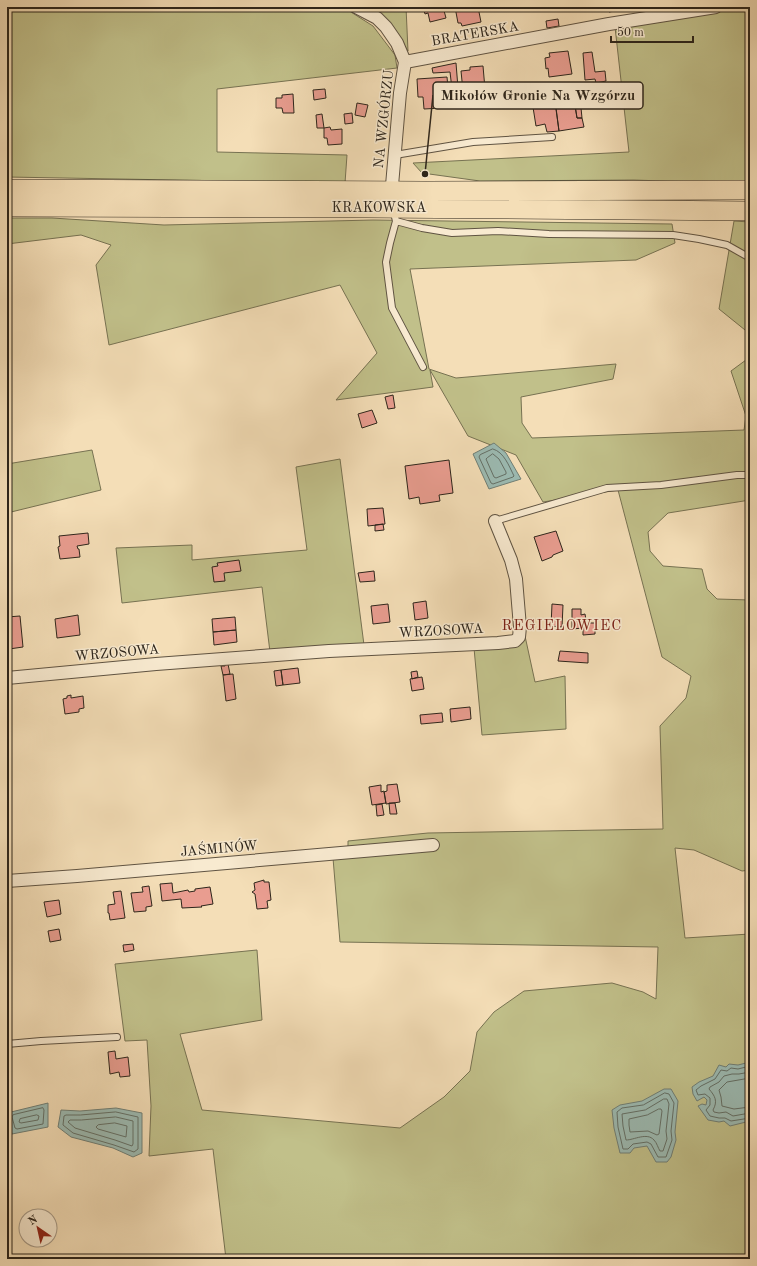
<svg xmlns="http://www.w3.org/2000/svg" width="757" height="1266" font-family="'Old Standard TT',serif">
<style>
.green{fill:#c1c08a;stroke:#777252}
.water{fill:#9cbbb3;stroke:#707f76}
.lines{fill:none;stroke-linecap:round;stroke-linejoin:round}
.shore{stroke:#647067;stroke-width:1}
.building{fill:#e99d90;stroke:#2d251b}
.lane-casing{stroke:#5f5342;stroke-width:8}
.street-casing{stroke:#5f5342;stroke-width:14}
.primary-casing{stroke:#2d251b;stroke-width:20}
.lane{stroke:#f8ead0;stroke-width:6}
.street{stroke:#f8ead0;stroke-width:12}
.primary{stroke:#f4deb7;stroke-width:19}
.labels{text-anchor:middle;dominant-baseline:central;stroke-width:3;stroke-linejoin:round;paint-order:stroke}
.street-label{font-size:14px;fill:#2d251b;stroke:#f8ead0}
.neighbourhood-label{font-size:15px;letter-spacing:1px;fill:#7a1f14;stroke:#f8ead0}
.leader{fill:none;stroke:#2d251b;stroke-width:1.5}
.callout-dot{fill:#2d251b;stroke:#f8ead0;stroke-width:1.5}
.callout{fill:#f8ead0;stroke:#2d251b;stroke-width:1.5}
.callout-label{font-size:15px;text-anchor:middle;font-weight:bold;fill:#2d251b}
</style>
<rect width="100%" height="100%" fill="#f4deb7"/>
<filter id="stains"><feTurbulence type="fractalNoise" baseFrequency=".005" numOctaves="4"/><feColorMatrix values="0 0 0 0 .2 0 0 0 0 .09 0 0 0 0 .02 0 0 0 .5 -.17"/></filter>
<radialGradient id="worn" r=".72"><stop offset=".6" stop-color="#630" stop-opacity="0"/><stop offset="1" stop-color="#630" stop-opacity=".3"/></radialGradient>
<path class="green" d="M7,7H343L373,26L395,55L397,68L217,89V152L347,155L345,183L7,177Z
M363,7H406L408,51L390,23Z
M743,7H750V184L634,180L480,181L422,173L413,163L629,152L615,27Z
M7,218H52L164,225L373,220L672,224L675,243L636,260L410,269L429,369L456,378L616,364L613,379L521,397L522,423L532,438L744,430L746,416L731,371L750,357V500L668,513L648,532L650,551L663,566L702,569L707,589L717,599L750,600V870L742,871L694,850L675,848L685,938L750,934V1259H226L213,1149L149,1156L151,1106L147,1040L125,1041L115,964L257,950L262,1020L180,1034L202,1110L400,1128L444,1097L470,1071L477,1032L494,1012L524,991L612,983L643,992L656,999L658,947L340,942L333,858L348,846V841L428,833L663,829L660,726L686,698L691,676L662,657L618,490L543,502L516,455L468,436L430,370L433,387L336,400L377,353L340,285L109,345L96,265L111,245L81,235L7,244Z
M734,221L750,222V334L719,309Z
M92,450L101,490L7,513V464Z
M340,459L364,645L270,652L262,587L122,603L116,548L192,545V560L307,550L296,467Z
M525,636L535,682L565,676L566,729L482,735L474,648Z"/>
<path class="water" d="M494,443L506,453L521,479L489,489L473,454Z
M750,1062V1121L730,1126L724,1121L719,1122L708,1120L698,1106L702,1104L706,1105L707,1100L704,1097L697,1101L693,1094L692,1087L699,1082L713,1076L719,1065L726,1067L729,1064L738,1065Z
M664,1089H671L678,1101L675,1132L676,1140L671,1157L667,1162H656L647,1146L634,1148L630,1153H620L614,1128L612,1110L620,1105L642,1101Z
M48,1103V1127L12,1134L7,1113Z
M116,1108L142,1113V1153L133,1157L113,1148L71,1137L58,1127L61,1110L80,1111Z"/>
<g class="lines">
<path class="shore" d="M493,449C504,452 509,466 514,476L513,477L493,484L491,483L479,457L480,455Z
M493,454L499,459L506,472V474L496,478L494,477L486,459L487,458Z
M750,1066L738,1069L731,1068L727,1071L721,1070L715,1079L701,1086L696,1090L698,1095L705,1094L710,1098V1105L706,1110L710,1116L719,1118H725L731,1121L750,1118
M750,1072L739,1074H732L724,1076L719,1082L710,1087L709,1089C715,1096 718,1101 713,1110L714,1112L719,1113L726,1112L733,1116L750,1113
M750,1078L727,1082L719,1090L721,1097L722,1106L734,1109L750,1107
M665,1093L669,1094L674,1103L671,1131L672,1140L666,1157H658L651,1144L647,1142L633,1144L628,1149H623L618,1127L617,1112L622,1108L643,1105Z
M664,1099H667L669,1104L666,1131L667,1139L663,1151H660C658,1148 657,1143 654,1140C647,1132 634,1140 626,1140L623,1126L622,1114L645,1110Z
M43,1108L44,1110L43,1124L17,1129L15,1128L12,1117L13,1115Z
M659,1109H661L662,1111L659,1134L657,1135L648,1131L630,1132L629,1125V1119L647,1115Z
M116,1112L138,1117V1149L134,1152L114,1145L73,1133L63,1125L64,1116L66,1115H80Z
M37,1115L39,1116L38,1120L21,1123L19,1122L20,1119Z
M116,1117L133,1121V1144L132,1146L115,1140L75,1128L68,1122L70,1120H81Z
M115,1123L127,1126L126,1137L98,1129L96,1127L98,1125Z"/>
</g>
<path class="building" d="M423,7H443L446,18L430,22L428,13L425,14Z
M455,7H478L481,22L462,26L461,23H458Z
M608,7H626V9L609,12Z
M558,19L559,26L547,28L546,21Z
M568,51L572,74L549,77L548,68L546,69L545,58L550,57L549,53Z
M592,52L595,72L605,71L606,81L596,83L595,79L585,80L583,53Z
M456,63L458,88L452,89L450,72L433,73L432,68Z
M483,66L485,89L463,91L461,71L470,70V67Z
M447,77L448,88H444L445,97L441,98L442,108L424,109L423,97H418L417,79Z
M325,89L326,98L314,100L313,90Z
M293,94L294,113H283L282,108H276V98H282V95Z
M580,98L582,118H577L574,99Z
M544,99L555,100L559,131L547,132L545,124L536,126L532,101Z
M574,99L577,118H582L584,127L559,131L555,102Z
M357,103L368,105L365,117L355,115Z
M352,113L353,123L345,124L344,114Z
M322,114L324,128H317L316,115Z
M330,127L331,130L342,129V144L328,145L327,138H324V128Z
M393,395L395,408L388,409L385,397Z
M372,410L377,423L362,428L358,414Z
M449,460L453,493L439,495L440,501L420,504L419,497L409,499L405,466Z
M383,508L385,524L368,526L367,509Z
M383,524L384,530L375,531V525Z
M556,531L563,551L553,555L552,557L542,561L534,537Z
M88,533L89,544L77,546L78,549H79L80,557L60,559L58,547L60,546L59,536Z
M239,560L241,571L224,573L225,581L214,582L212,567L218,566L217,563Z
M374,571L375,581L360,582L358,573Z
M426,601L428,618L415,620L413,603Z
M388,604L390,622L373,624L371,606Z
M552,604L563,605L562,627L551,626Z
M572,609H581V615L585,614L586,620L583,621V628L572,629Z
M78,615L80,635L57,638L55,619Z
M20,616L23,647L9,649L7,617Z
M235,617L236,630L213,632L212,619Z
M583,623H595V634L583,635Z
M236,630L237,642L214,645L213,632Z
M560,651L588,653V663L558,661Z
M225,664H228L230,674L223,675L221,666H225Z
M298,668L300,683L283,685L281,670Z
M281,670L283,685L276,686L274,671Z
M417,671L418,677L412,679L411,672Z
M233,674L236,699L226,701L223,675Z
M422,677L424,689L412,691L410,679Z
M71,695V698L83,696L84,708L79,709V712L65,714L63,699L67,698V696Z
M470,707L471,719L451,722L450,709Z
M442,713L443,722L421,724L420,715Z
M397,784L400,802L386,804L384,792L387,791V785Z
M381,785V792L384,791L386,803L372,805L369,787Z
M389,803H395L397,814H390Z
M382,804L384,815L377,816L376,805Z
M264,880V882H269L271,900L267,901L268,908L257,909L255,894L252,892L255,890L254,883Z
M172,883L173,893L188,890L189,892L195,891V889L210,887L213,904L201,906L202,907L182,908L181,899L162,901L160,884Z
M149,886L152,906L146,907V911L134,912L131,893L143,892L142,887Z
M121,891L125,918L110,920L109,913H108V905L115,904L113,892Z
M59,900L61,914L47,917L44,902Z
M59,929L61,940L50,942L48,931Z
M133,944L134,950L124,952L123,945Z
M115,1051L116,1059L128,1057L130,1076L120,1077L119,1072L110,1074L108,1052Z"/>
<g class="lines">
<defs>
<path id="lane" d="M395,155L473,142L552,137
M395,217L396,221L390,243L386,262L392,308L423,367
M396,221L422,228L452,233L498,231L549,234L673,235L699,239L727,245L750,258
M495,521L607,488L661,485L737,475H750
M7,1044L41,1041L117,1037"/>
<path id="street" d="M356,7L377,18L386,27L397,43L405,62L400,93L391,197
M405,62L609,24L716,7
M7,678L156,664L329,651L498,643L515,641L519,637L520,627L516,579L511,560L495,521
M7,881L77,876L433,845"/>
<path id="primary" d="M7,189L426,191L750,190
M7,207L367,208L750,211"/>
</defs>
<use href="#lane" class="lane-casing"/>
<use href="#street" class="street-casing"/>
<use href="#primary" class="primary-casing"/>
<use href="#lane" class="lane"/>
<use href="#street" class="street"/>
<use href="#primary" class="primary"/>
</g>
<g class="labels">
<g class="street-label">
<text transform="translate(475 34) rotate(-10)">BRATERSKA</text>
<text transform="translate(384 119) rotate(-84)">NA WZGÓRZU</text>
<text x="379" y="208">KRAKOWSKA</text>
<text transform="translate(441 631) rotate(-3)">WRZOSOWA</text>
<text transform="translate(117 653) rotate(-5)">WRZOSOWA</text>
<text transform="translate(219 849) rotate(-5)">JAŚMINÓW</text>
</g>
<g class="neighbourhood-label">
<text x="562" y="626">REGIELOWIEC</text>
</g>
</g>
<path class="leader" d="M425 174L433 95"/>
<circle class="callout-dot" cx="425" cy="174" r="4"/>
<rect class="callout" x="433" y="82" width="210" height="27" rx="4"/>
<g class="callout-label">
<text x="538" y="100">Mikołów Gronie Na Wzgórzu</text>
</g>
<rect width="757" height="1266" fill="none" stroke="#f4deb7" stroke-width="24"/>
<rect x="8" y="8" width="741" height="1250" fill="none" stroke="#2d251b" stroke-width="2"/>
<rect x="12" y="12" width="733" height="1242" fill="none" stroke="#2d251b"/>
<g transform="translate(38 1228) rotate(326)"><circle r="19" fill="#f8ead0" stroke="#a79b88"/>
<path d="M0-3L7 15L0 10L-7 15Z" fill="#8f2418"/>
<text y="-6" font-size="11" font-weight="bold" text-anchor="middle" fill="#2d251b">N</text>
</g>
<path d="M611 36v6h82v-6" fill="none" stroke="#2d251b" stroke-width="2"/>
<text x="617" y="36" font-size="12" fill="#2d251b" stroke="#f8ead0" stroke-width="3" paint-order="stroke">50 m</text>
<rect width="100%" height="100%" filter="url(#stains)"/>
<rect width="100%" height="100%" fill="url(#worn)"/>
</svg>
